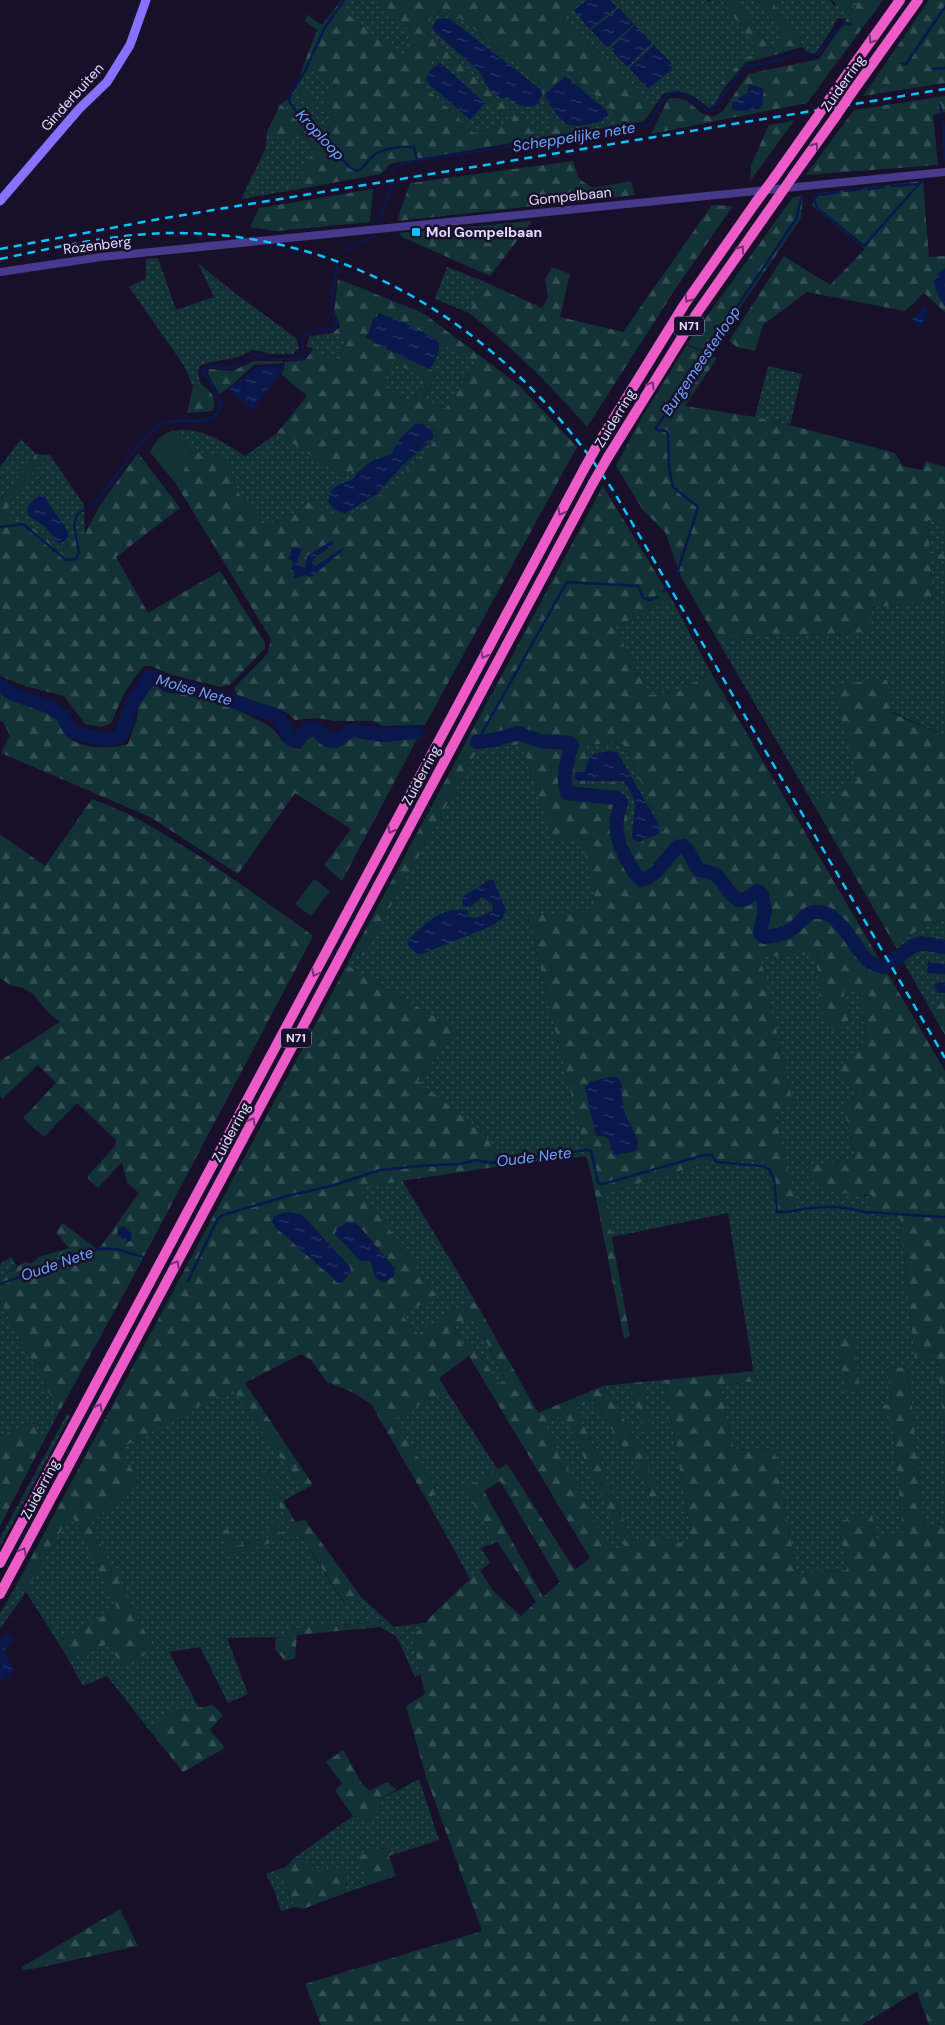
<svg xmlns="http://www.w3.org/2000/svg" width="945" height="2025" font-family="'DM Sans',sans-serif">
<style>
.grass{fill:url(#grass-dots)}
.forest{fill:url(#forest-firs);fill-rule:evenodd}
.park{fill:url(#park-crowns)}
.garden{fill:#123236}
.water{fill:url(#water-ripples)}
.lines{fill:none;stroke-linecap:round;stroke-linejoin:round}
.stream{stroke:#08184c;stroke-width:2.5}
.river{stroke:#08184c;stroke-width:14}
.tertiary{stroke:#47398c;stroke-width:8}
.secondary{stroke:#8771ff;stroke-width:9}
.trunk{stroke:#ec5bc8;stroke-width:10}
.rail{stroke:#06c6ff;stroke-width:2.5;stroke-dasharray:8 6;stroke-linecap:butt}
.trunk-bridge{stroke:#ec5bc8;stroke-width:10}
.oneway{stroke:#773272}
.poi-dot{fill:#06c6ff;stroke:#18102b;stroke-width:2}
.labels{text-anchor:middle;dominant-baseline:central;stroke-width:5;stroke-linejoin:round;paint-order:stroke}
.shield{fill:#18102b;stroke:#a69dbf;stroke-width:1}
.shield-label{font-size:12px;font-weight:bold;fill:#e3daff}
.street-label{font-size:14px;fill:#e3daff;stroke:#18102b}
.poi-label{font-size:14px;font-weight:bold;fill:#e3daff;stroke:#18102b;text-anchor:start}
.water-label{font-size:15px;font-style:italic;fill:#68a6ff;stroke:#18102b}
</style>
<defs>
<pattern id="grass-dots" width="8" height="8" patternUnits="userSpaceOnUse" patternTransform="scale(1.25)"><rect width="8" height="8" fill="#123236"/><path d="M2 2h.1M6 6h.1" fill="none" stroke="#344f54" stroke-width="1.8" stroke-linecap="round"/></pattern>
<pattern id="forest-firs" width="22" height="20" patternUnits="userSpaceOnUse" patternTransform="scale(1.25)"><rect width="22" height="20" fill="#123236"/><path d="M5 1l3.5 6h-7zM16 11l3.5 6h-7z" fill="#344f54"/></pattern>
<pattern id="park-crowns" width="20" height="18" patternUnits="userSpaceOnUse" patternTransform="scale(1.25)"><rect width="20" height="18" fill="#123236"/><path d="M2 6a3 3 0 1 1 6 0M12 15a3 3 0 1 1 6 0" fill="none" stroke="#344f54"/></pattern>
<pattern id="water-ripples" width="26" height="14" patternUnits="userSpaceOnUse" patternTransform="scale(1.25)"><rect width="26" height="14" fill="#08184c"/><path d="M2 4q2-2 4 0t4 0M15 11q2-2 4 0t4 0" fill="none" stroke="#2c3967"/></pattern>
</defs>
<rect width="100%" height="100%" fill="#18102b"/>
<path class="grass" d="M341,0H378L410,30L405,60L342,11L337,6Z
M583,0H707L708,2L712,0H722L761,53L744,58L720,84L724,88L714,105L709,108C694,95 682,87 663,94L655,106L562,16Z
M735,0H759L783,36L771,48Z
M774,0H830L834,6L839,1L860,0L846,19L837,18L832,29L815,54L807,52L802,47L799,36L776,11Z
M433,11L459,17L540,84L543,94L568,71L610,107L617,125L584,132L556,120L543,95L554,136L535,139L530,129L427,32Z
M436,53L513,122L474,133L420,82Z
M304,64L335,85L322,105L297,87Z
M294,90L332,117L318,131L308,121L280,105L288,99Z
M267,131L292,143L300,131L314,149L294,190L241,199L265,150Z
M158,258L176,310L214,297L198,263L231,290L296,338L299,348L293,354H269L261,351L252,350C234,363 218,357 200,366L198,371L200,383L193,386L183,364L129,287L146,278V259Z
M447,267L483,281L469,313L435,299Z
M333,333L347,339L336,363L314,349L306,346L310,336Z
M439,342L477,362L445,409L424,399L437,373L430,369L439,352Z
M392,362L422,377L414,401H408L382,386Z
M768,366L802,374L790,425L755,417Z
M415,422L427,425L435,430L437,439L396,482L369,503L342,520L312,499L284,520L264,525L241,498L229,466L220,456L193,452L171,431C201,426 221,441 245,456L277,433L343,477L364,463L389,450Z
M21,439L36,454L0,501V467Z
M50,455L84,505L85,534L60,551L44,534L4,513L28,477Z
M928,520L945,525V554L930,553Z
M931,559L945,561V736L832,684L859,780L814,805L717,639L869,632V608L933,601Z
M671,598L710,671L684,690L650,695L615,628Z
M622,742L665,834L638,846L627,832L628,811L616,782L597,787L585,784L587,745Z
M522,744L552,839L581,838L599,912L527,915L587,1156L502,1166L485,1134L418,1081L457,1030L347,965L354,951L363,956L478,749Z
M945,920V944L919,941L899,952L894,944L924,927Z
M930,950L945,952V1002L929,1007L903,961L915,951Z
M816,953L821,1011L845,1030L850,1014L844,997V990H860L866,1040L835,1072L857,1094L843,1107L855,1156L847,1162L824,1163L865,1196L873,1195L872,1215L900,1218L915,1360L937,1358L945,1439V1523L924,1528L908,1367L887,1368L892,1404L882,1405L883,1416L892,1415L903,1533L875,1540L872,1511L838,1522L847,1570L797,1574L774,1448L734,1450L720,1386L755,1381L728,1213L612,1237L604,1194L719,1159L763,1162L769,1172L776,1215L775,1115L793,1103L759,957Z
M402,1180L474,1299L446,1314L418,1334L402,1315L436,1295L358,1187Z
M11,1257L17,1266L0,1277V1264Z
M0,1300L59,1412L42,1444L34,1422L0,1436Z
M473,1316L506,1381L499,1385L474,1344L464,1349L454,1324Z
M664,1380L690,1527L687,1551L633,1543L590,1438L573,1409L592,1401L641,1473L650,1497L643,1450L603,1386L631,1383L635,1406L646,1429L650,1430L642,1382Z
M232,1387L303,1490L283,1501L266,1471L261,1473L291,1527L280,1533L275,1521L271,1537L235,1546L231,1555L299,1533L344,1604L361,1597L394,1627L425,1623L412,1638L420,1674L415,1677L397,1637L380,1627L379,1622L288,1629L287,1637L227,1638L248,1694L228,1703L200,1647L169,1652L199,1708L170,1713L150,1731L107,1676L83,1686L68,1659L108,1644L154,1650L89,1524L138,1481L121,1448Z
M446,1390L498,1470L465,1489L498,1542L481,1548L490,1563L470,1579L426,1499L438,1493L394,1419Z
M564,1412L625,1546L610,1551L545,1426Z
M67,1414L70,1416L0,1547V1538Z
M71,1512L118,1608L58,1642L26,1592L0,1629V1613L16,1586L26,1591Z
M419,1779L439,1840L392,1855L388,1847L360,1856L369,1885L342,1894L348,1883L333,1870L320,1872L309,1859L294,1858L353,1816L369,1819L380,1812L381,1799Z
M285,1867L281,1872L295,1907L281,1911L275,1892L266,1874Z"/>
<path class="forest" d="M378,0H583L562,16L655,106L643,122L617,125L609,107L568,71L543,95L556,120L584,132L554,136L540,84L459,17L433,11L427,32L530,129L535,139L390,164L381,174L294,190L314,149L301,131L292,143L267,131L280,105L308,121L318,130L332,117L294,90L297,87L322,104L335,85L304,64L317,30L305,21L307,15L322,25L337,6L405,59L410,30ZM436,54H437L513,122L474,133L420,82Z
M722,0H735L771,48L783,36L759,0H774L776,11L799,36L802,47L746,63L724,88L720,84L744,58L760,53Z
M860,0H883L807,103L651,134L668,99C690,93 693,113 713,117L723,111L748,74L819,59Z
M929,0H945V83L863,96Z
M945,96V112L933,115L938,165L806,175L854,110Z
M794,121L750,181L751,165L769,125Z
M573,161L579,179L593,188L631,181L635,195L397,221L410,183Z
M923,181L929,257L945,256V312L924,293L905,311L807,292L763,325L755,351L737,347L729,341L784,256L830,285L865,249L812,206L815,198L820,193Z
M373,189L370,222L276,231L250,227L259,208Z
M803,196L801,217L797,224L709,353L687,344L793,197Z
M712,205L733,206L676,288L587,427C551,385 512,347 469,313L483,281L542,308L548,297L545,280L552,267L570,274L560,317L623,332Z
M532,221L490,276L402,237L399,233Z
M338,279L423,313L520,386L577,447L425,725L382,726L373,721H335L318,718L295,720L286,712L237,695L234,688L268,653L271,639L176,484L193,452L220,456L229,466L241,498L264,525L284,520L312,499L342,520L369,503L396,482L437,439L435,430L427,425L415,422L389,450L365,463L343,477L277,433L307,396L281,374L284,369L285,362L305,360L314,348L336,363L347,340L333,333L340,326L334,311ZM379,313L477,362L445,409L424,398L437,373L366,337ZM392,362L422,377L414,401H408L382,386Z
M687,345L717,358L685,406L755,417L790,425L895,453L903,466L922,470L926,461L945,467V525L928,520L930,553L945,554V561L931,560L933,601L869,608V632L717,639L682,579L665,532L643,510L616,466L642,417Z
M254,361H283V363L254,365L226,390L219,394L208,374L209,369L232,371Z
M200,383C210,390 219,399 212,411L187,413L193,386Z
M138,453L180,508L116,557L148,613L220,571L264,641L265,648L230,685L221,687L172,675L151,666H144C128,683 120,702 111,723L101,727L85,724L64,696L25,686L0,676V501L36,454L50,455L28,477L4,513L44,534L60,551L85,534L100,505Z
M603,486L671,598L615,628L650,695L684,690L710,671L945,1071V1439L937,1358L915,1360L900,1218L871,1215L872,1195L838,1193L809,1180L806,1168L824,1163L847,1162L855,1156L843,1106L857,1094L835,1072L866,1040L860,990H844V997L850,1014L845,1030L834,1031L821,1011L816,954L760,957L793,1103L775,1116L797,1210L776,1216L769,1172L763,1162L719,1159L604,1194L630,1336L624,1339L593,1183L527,914L598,911L581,838L552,840L522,744L478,749L363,956L354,951ZM622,742L665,834L638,846L627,832L628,811L616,781L597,787L585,784L587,745ZM621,1081L623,1109L637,1140L616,1155L612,1154L609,1139L604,1136Z
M887,680L892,713L945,736V920L924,927L894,944L814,805L858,779L832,684Z
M153,686H158L163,690C198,689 237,708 267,725C282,733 277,745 300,749L308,739L314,736L326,745L335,747L342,746L351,737L361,735L375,740L418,737L342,881L324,865L351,829L295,793L238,874L150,817L1,753L10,735L3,722L0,721V693C16,700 36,704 50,714C60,720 58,723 64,732C76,751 110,749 128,744L137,719L139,703Z
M92,799C106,805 121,810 134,817C196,851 254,893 312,935V938L132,1279L59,1412L0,1300V1277L25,1262L32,1263L39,1257L69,1248L56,1233L62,1223L96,1248L101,1246L139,1193L127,1183L122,1162L98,1188L87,1177L115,1146L116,1140L77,1103L44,1137L23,1118L56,1083L38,1065L2,1099L0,1096V1061L60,1022L47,1011L33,994L23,988L10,985L0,978V834L45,866Z
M347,965L457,1030L418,1081L485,1134L502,1166L359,1187L436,1295L403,1316L418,1334L446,1314L474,1299L538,1413L603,1386L643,1450L658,1499L650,1497L641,1473L592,1401L574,1409L590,1438L633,1543L653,1536L681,1543L687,1550L690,1527L664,1380L754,1371L755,1381L720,1386L734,1450L774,1448L797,1574L847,1570L838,1522L872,1511L875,1539L903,1533L892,1416H883L882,1405L892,1404L887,1368L908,1367L924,1528L945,1523V2025H929L917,1991L862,2025H321L305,1984L482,1931L426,1777L406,1706L425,1694L412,1638L432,1615L480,1570L493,1591L521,1616L536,1602L464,1489L507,1464L575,1570L590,1558L469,1356L439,1378L446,1390L395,1419L438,1493L426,1499L371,1404L354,1393L327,1382L311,1360L301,1354L245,1383L313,1485L303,1490L232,1388L121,1448L138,1481L90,1524L154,1650L123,1666L108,1644L68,1659L58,1642L117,1608L71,1513L26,1591L16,1586ZM301,1214L350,1267L351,1272L341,1283H337L334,1279ZM354,1221L359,1226L395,1269L375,1277L371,1261ZM473,1316L506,1380L499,1384L473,1343L464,1349L454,1325ZM563,1412L624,1546L610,1551L546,1426ZM500,1481L560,1582L543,1597L484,1491Z
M945,1002V1035L929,1007Z
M853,1337L860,1390L846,1392L836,1339Z
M642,1382L651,1430H646L635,1406L631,1383Z
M34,1422L42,1444L0,1526V1436Z
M266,1470L295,1522L305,1520L361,1597L345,1604L299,1533L231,1556L220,1532L228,1529L236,1546L271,1537L269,1524L275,1521L280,1533L291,1527L261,1473Z
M379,1622L380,1627L297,1635L295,1658L285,1661L275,1649L276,1638L287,1637L288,1629Z
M213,1705L223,1715L210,1730L225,1748L183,1772L150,1731L170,1713Z
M343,1750L362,1784L370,1791L386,1782L397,1789L381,1799L380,1812L369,1819L353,1816L335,1790L342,1783L326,1762Z
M388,1847L392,1855L389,1856L396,1876L369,1885L359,1856Z
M294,1858L309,1859L320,1871L323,1872L343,1867C350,1878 348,1883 342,1894L303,1909L295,1907L281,1872Z
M120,1909L138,1946L37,1968L24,1970L22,1967Z"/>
<path class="park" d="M832,0H860L848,17Z"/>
<path class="garden" d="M171,431L193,452L176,484L150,452C155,442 160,435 171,431Z
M314,879L330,891L311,916L295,904Z"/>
<path class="water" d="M587,0H610L617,7L589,29L574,10Z
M619,8L634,24L607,48L591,30Z
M449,18L539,88L542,93L539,103C528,111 516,105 507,97L502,99L489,89L479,71L435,32L432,28L437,19Z
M635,25L652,43L627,67L610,49Z
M654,45L672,64L671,70L648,89L629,68Z
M441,63L485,103L470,120L426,81C426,74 435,65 441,63Z
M566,76L606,110L608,114L607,118C598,123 573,130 564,122C559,118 548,102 545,96L546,93Z
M749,84L764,89L762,105L759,109C751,110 740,113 732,109V102L747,93Z
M945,268V306L937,294L934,281L940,271Z
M923,308L928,311C927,318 925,325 918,326L913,322V318Z
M382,315L397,319L436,339C444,350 435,359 430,369L374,343L368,335L373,318Z
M284,365L283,370L253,409L231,392L230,389L256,367Z
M415,424H422L433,431V438L403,465L377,494L344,514L334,509L328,502L331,490L340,484L353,479L358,472L372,461L391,454L401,438Z
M40,495H45C51,513 65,519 69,537L63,542L58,543C54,538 50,532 45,527C38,520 23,518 28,505Z
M331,541L333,543L332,545L317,556L312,562L313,565L316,566L342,548L343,550L340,553L314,575L309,577L306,575L293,579L295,573L291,569L294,562L287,558L291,555V548L303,547L297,561L305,569L307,556Z
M609,751L617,752L658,823L660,829L657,835L637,842L632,837C632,809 643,807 623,781H578L574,778L576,772H585L588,760L593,754Z
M489,880H493L506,910L502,919L489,927L422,954L416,953L408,945V940C427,923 439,907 467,910L469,917L475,918L493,911L492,904L482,897L470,907L463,906L462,901L464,896Z
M928,962L945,964V974L927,973Z
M945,982V993H938L934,986L936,983Z
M610,1077H618C625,1086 620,1100 624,1111C628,1123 643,1139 636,1151L616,1155L612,1154L609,1139L604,1136H596L585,1088L590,1082Z
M287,1212L301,1214L350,1267L351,1272L341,1283H337L334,1279L276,1228L272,1222L274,1216Z
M353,1221L395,1269L394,1276L383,1283L375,1277L371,1261H360L335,1234L336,1229L348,1222Z
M124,1226L132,1234L131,1241L127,1242L117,1236L118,1228Z
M7,1633L13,1640L5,1650V1653L14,1671L0,1683V1642Z"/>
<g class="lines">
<path class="stream" d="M344,0L325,27L306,69L290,95L289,101L303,121L351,168L358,171C365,167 367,161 372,157C381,148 402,146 414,147L417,160
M901,63L906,64L908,61L945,7
M934,69L945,68
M940,105L944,130V159
M392,171L395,167L417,160L647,126C655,118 657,103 666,96C684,83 697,109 711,111L743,69L750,66L769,63L791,55L818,54L844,23L851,24
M891,186L919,184L921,182
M868,189L884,187
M845,191L861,189
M839,192L818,195L814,199L818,209L864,246L919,184
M378,220L393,184
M342,252L372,237
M0,527L23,524L65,559L69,560L76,559L79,553L74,524L78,513L90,507L100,498C115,479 143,432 164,423C181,416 206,429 219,411C225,402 208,379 203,370C211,362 222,371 232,367C239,365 252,354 256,354C259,354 263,357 267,358C278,360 291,359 302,358L304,355C304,350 301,344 302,339C304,329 327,330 335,328L337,323L330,310L337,266
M676,577L698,507L673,487L669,468L668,433L666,431L657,430L656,428L796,219L801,199L802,198
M664,591L666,585
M477,742L567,582L638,586L643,598L650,600L657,597
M188,1281L217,1220L223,1215L291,1195L331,1186L380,1170L419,1166L459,1164L476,1160L491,1163L587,1150L591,1151L598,1183L603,1184L704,1155H712L716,1162L762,1166L769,1169L774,1179L777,1212C789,1213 800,1209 812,1208C829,1206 848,1207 864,1212L945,1217
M0,1284L98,1249H117L143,1257"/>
<path class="river" d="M0,686L13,694L50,707L63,716L70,730L77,734L107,740L121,736L132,703L150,677H156L168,686L188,688L217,696L278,716L291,739L296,741L309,728H314L327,740L335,741L352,730L383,735L417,732
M477,742L494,740L518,733L540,741L569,743L572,745C567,760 562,777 567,793L617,798L621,802C614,825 615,835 625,856C630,865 633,873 641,880L648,878L656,872L677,847L684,846C691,852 693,863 699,870C726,873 720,887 738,900L746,899L758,891L762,894L765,910L760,933L764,937C773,936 783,935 790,930C799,926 804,913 815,912C840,909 854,950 870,962C874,965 880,966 884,967L913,946L922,943L945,947"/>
<path class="tertiary" d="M0,272L101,257L945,172"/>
<path class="secondary" d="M0,201L79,109L107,82L130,45L146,0"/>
<path class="trunk" d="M853,91L918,0
M833,94L900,0
M793,176L836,116
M774,178L815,120
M598,444L684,305L756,202
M608,457L697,313L777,199
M0,1563L584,469
M0,1594L593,483"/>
<path class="rail" d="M0,249L159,219L945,89
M0,259C58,247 116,233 175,233C362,233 516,340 614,492L945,1058"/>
<path class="trunk-bridge" d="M836,116L853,91
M815,120L833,94
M777,199L793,176
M756,202L774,178
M584,469L598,444
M593,483L608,457"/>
</g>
<defs><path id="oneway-chevron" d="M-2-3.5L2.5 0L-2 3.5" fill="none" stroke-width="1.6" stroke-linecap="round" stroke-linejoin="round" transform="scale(1.25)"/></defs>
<g class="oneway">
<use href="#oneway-chevron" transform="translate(872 40) rotate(125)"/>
<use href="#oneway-chevron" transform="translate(815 146) rotate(-54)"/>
<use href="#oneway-chevron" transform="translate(741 249) rotate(-54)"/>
<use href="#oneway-chevron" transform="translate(688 299) rotate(125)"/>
<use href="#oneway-chevron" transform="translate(651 385) rotate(-59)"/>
<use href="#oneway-chevron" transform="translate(561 512) rotate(118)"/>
<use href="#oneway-chevron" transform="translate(484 655) rotate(118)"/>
<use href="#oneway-chevron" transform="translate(391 830) rotate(118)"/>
<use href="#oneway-chevron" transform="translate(315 973) rotate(118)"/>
<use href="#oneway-chevron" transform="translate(252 1121) rotate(-62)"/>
<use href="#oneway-chevron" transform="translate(176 1264) rotate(-62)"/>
<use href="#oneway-chevron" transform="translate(99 1407) rotate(-62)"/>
<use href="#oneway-chevron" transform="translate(23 1551) rotate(-62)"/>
</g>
<rect class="poi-dot" x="411" y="227" width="10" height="10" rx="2.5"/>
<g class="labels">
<g class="shield">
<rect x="674" y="316.5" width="30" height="19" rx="4"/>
<rect x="281" y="1028.5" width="30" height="19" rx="4"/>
</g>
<g class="shield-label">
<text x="689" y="326">N71</text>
<text x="296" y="1038">N71</text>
</g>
<g class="street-label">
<text transform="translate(843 83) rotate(-55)">Zuiderring</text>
<text transform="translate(72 97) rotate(-48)">Ginderbuiten</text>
<text transform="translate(570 196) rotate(-6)">Gompelbaan</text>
<text transform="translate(97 245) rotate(-7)">Rozenberg</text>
<text transform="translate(615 418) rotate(-59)">Zuiderring</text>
<text transform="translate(421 775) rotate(-62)">Zuiderring</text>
<text transform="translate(231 1132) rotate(-62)">Zuiderring</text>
<text transform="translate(40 1489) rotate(-62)">Zuiderring</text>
</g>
<g class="poi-label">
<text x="426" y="232">Mol Gompelbaan</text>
</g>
<g class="water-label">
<text transform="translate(320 135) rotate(47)">Kroploop</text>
<text transform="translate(574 137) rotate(-9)">Scheppelijke nete</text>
<text transform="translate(701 361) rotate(-56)">Burgemeesterloop</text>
<text transform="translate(194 690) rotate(16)">Molse Nete</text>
<text transform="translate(534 1157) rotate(-7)">Oude Nete</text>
<text transform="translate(57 1264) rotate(-19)">Oude Nete</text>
</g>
</g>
</svg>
